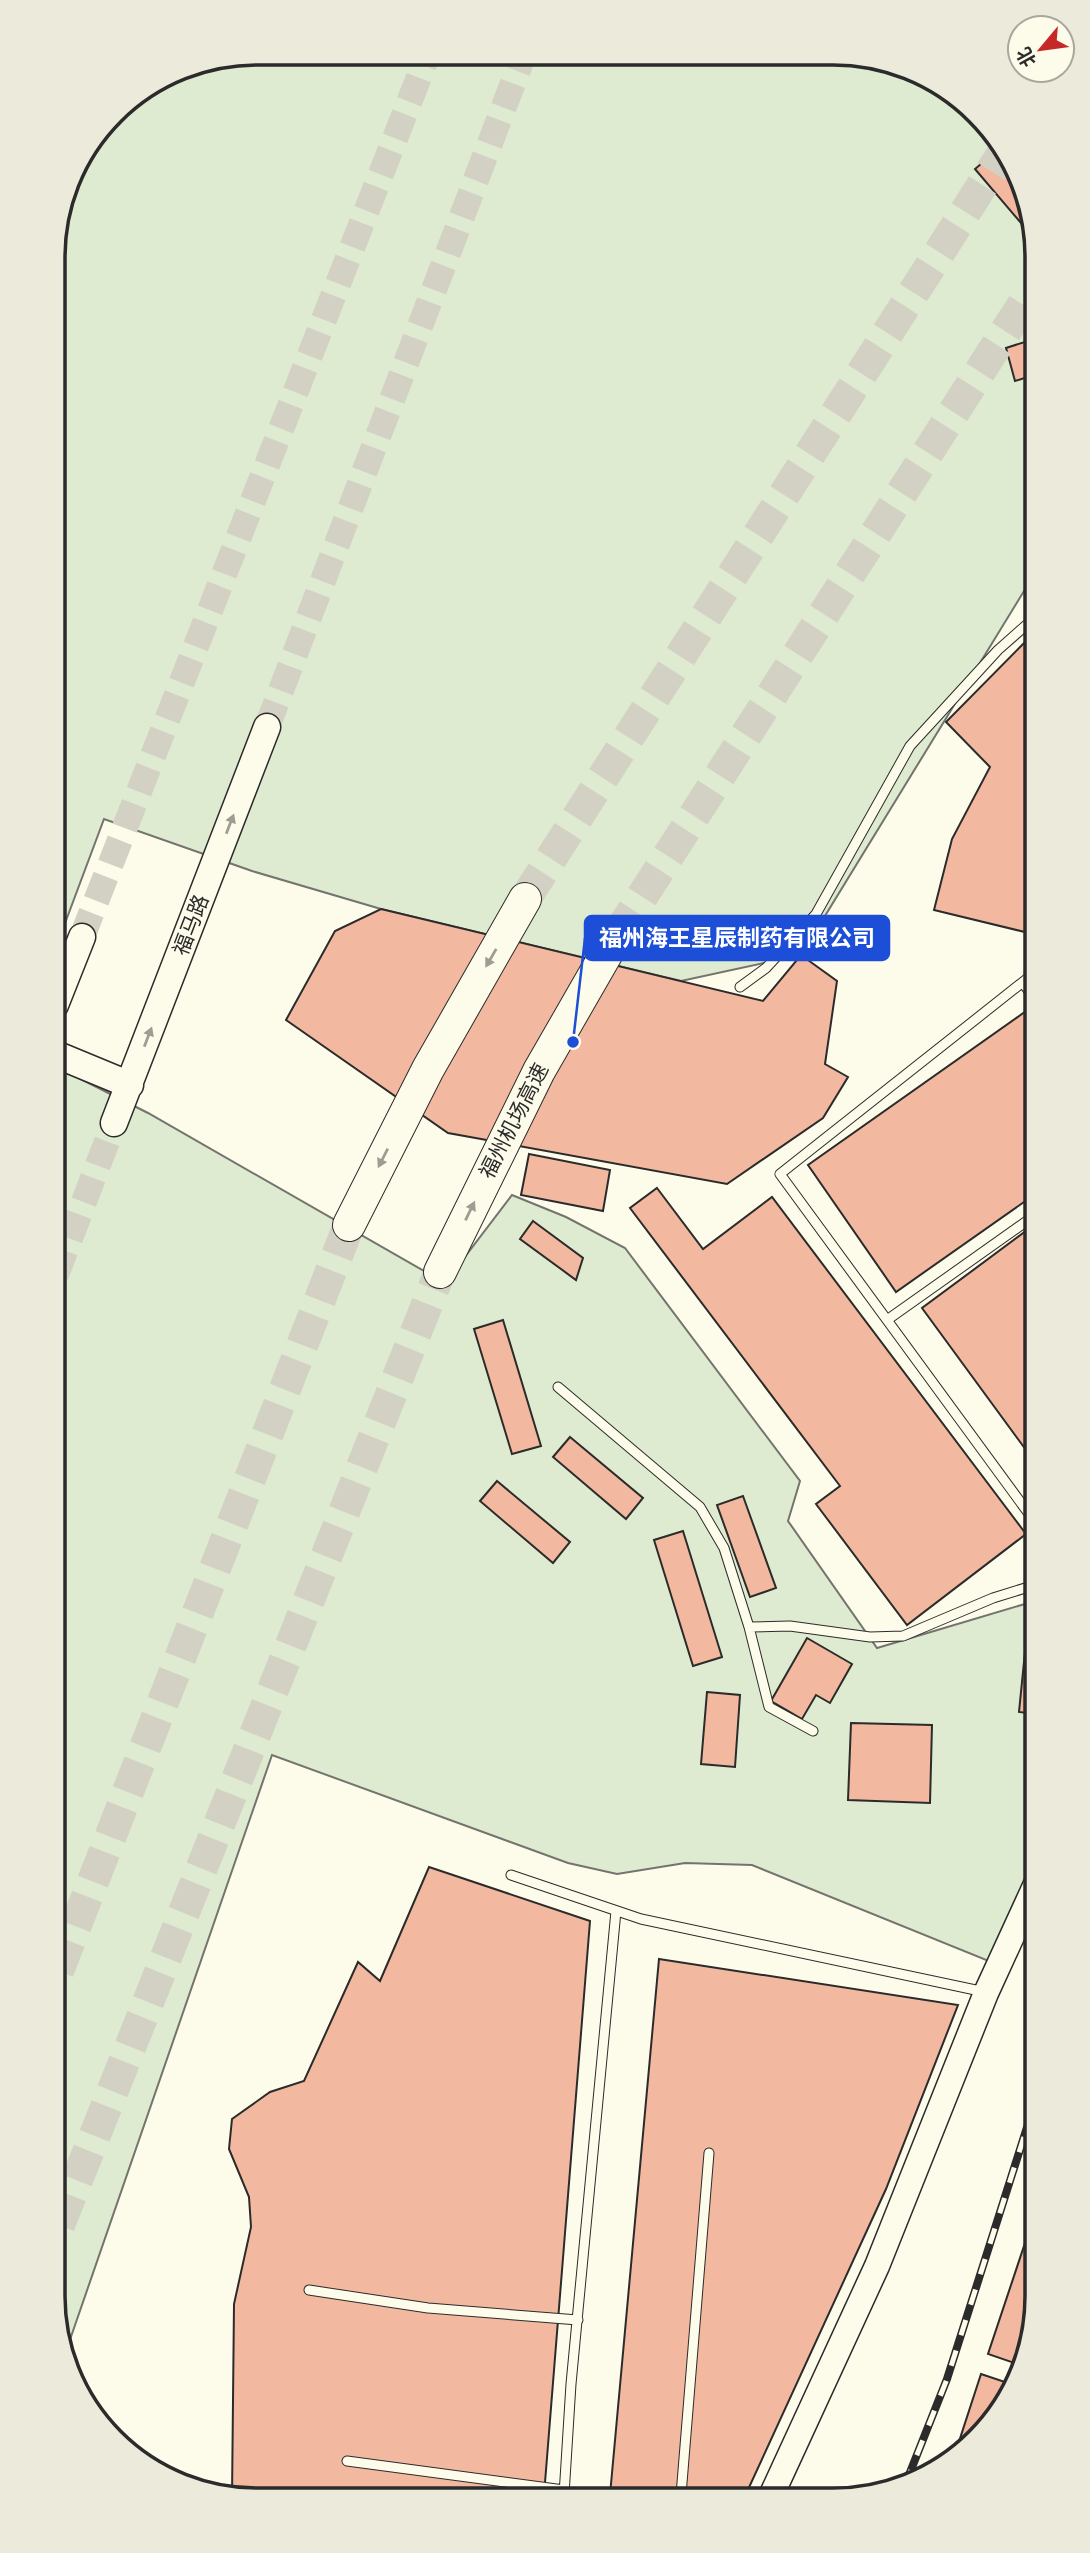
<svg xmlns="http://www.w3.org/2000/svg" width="1090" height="2553" font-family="'DM Sans','Noto Sans SC',sans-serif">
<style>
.green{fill:#deebd1;stroke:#74746e;stroke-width:2}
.building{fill:#f2b8a0;stroke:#2b2b2b;stroke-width:2}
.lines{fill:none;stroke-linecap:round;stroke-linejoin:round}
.primary-tunnel{stroke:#d3d1c4;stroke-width:26;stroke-dasharray:26 13;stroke-linecap:butt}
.highway-tunnel{stroke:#d3d1c4;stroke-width:32;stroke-dasharray:32 16;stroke-linecap:butt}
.lane-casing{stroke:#2b2b2b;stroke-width:11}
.secondary-casing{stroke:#2b2b2b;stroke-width:27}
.primary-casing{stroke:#2b2b2b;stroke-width:29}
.highway-casing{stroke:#2b2b2b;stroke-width:34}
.lane{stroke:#fdfbea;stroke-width:9}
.secondary{stroke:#fdfbea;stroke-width:24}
.primary{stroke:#fdfbea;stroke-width:26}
.highway{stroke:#fdfbea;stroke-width:32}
.rail-casing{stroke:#2b2b2b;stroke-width:8}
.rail{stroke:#fdfbea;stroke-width:5;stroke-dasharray:16;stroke-linecap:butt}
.oneway{fill:#9e9d94}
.labels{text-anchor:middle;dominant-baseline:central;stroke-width:5;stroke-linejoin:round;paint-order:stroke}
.street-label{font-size:21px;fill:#2b2b2b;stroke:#fdfbea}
.rim{fill:none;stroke:#2b2b2b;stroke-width:3.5}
.leader{fill:none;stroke:#1d4ed8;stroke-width:2.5}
.callout-dot{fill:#1d4ed8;stroke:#fdfbea;stroke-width:2.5}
.callout{fill:#1d4ed8;stroke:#1d4ed8;stroke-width:2.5}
.callout-label{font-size:23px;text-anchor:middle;font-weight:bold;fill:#fff}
</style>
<rect width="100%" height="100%" fill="#fdfbea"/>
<path class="green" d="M257,53L873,56L968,103L1031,204L1032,578L801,955L681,981L381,909L252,871L104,819L55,950L53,243L73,167L122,103L179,68Z
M55,1066L148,1113L445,1283L512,1195L566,1217L625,1248L800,1481L788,1521L877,1648L1035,1601L1036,1855L996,1964L752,1865L685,1863L617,1874L568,1863L272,1755L64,2357L59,2349Z"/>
<path class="building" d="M997,150L1031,204V227L1027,230L975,169Z
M1031,340V376L1015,381L1006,348Z
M1032,635L1033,934L934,910L952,839L990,767L946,722Z
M381,909L763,1001L801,955L837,981L825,1064L848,1077L823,1118L727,1184L448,1133L286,1020L335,931Z
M1029,1009L1033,1015L1034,1195L896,1292L808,1165Z
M529,1154L610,1170L603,1211L521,1195Z
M657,1188L703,1249L772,1197L1026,1534L907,1625L816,1504L840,1486L630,1208Z
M533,1221L583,1258L576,1280L520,1239Z
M1034,1225V1461L922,1308Z
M503,1320L541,1446L512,1454L474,1329Z
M570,1437L643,1498L626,1519L553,1457Z
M497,1481L570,1542L553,1563L480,1501Z
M743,1496L776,1588L750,1597L717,1505Z
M683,1531L722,1657L693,1666L654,1540Z
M807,1638L852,1664L830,1703L816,1695L802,1719L771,1701Z
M1026,1642L1035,1644V1714L1019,1712Z
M707,1692L740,1695L735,1767L701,1764Z
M851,1723L932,1725L930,1803L848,1800Z
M429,1867L590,1921L544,2495L232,2497L234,2304L251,2227L249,2197L229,2149L232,2119L270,2092L304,2081L358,1962L380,1981Z
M659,1959L958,2005L886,2189L746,2494L610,2495Z
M1037,2207V2309L1030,2343L1023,2366L988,2354Z
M981,2374L1014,2385L995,2421L953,2460Z"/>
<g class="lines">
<path class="primary-tunnel" d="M267,727L524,54
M82,937L428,54
M56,1275L114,1123"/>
<path class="highway-tunnel" d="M525,899L1001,156
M616,937L1031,292
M58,1971L349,1225
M59,2225L440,1272"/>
<defs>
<path id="lane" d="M1033,974L780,1174L1035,1522
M1023,983L1033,997
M740,987L766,968L816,914L910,746L998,650L1032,620
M887,1320L1034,1216
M558,1387L700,1507L724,1548L749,1627L769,1707L813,1731
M749,1627L790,1626L870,1637L903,1636L993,1598L1035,1585
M511,1875L641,1919L985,1992
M309,2290L428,2308L578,2320
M347,2461L564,2490
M564,2495L571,2384L616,1911
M681,2495L709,2153"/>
<path id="secondary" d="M772,2494L877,2266L986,1993L1036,1884"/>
<path id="primary" d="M55,1005L82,937
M55,1054L130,1085
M114,1123L267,727"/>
<path id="highway" d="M349,1225L428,1069L525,899
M440,1272L539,1071L616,937"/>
</defs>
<use href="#lane" class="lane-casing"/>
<use href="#secondary" class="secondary-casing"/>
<use href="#primary" class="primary-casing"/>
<use href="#highway" class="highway-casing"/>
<use href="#lane" class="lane"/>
<use href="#secondary" class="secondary"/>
<use href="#primary" class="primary"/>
<use href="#highway" class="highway"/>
<defs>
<path id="rail" d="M905,2485L947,2379L1036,2099"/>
</defs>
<use href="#rail" class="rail-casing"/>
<use href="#rail" class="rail"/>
</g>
<defs><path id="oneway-solid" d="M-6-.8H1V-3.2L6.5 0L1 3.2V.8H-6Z" transform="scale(1.75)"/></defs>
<g class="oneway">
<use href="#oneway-solid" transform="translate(230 824) rotate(-69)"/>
<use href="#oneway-solid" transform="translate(491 958) rotate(120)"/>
<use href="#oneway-solid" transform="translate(148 1037) rotate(-69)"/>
<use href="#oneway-solid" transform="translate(383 1158) rotate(117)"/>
<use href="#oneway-solid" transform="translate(470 1211) rotate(-64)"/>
</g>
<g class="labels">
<g class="street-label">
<text transform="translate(191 925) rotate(-69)">福马路</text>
<text transform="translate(514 1121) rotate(-63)">福州机场高速</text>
</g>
</g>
<path d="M0 0H1090V2553H0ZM257 65H833A192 192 0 0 1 1025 257V2296A192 192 0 0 1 833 2488H257A192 192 0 0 1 65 2296V257A192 192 0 0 1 257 65Z" fill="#eceadb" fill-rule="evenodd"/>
<path class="rim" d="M257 65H833A192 192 0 0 1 1025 257V2296A192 192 0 0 1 833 2488H257A192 192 0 0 1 65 2296V257A192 192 0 0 1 257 65Z"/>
<path class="leader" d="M573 1042L585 938"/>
<circle class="callout-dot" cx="573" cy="1042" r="7"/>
<rect class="callout" x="585" y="916" width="304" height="44" rx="7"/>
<g class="callout-label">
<text x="737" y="946">福州海王星辰制药有限公司</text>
</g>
<g transform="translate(1041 49) rotate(241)"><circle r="33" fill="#fdfbea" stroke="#a9a89e" stroke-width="2"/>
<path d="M0-5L12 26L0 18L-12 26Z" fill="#c62828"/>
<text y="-10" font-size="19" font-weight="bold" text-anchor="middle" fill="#2b2b2b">北</text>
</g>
</svg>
